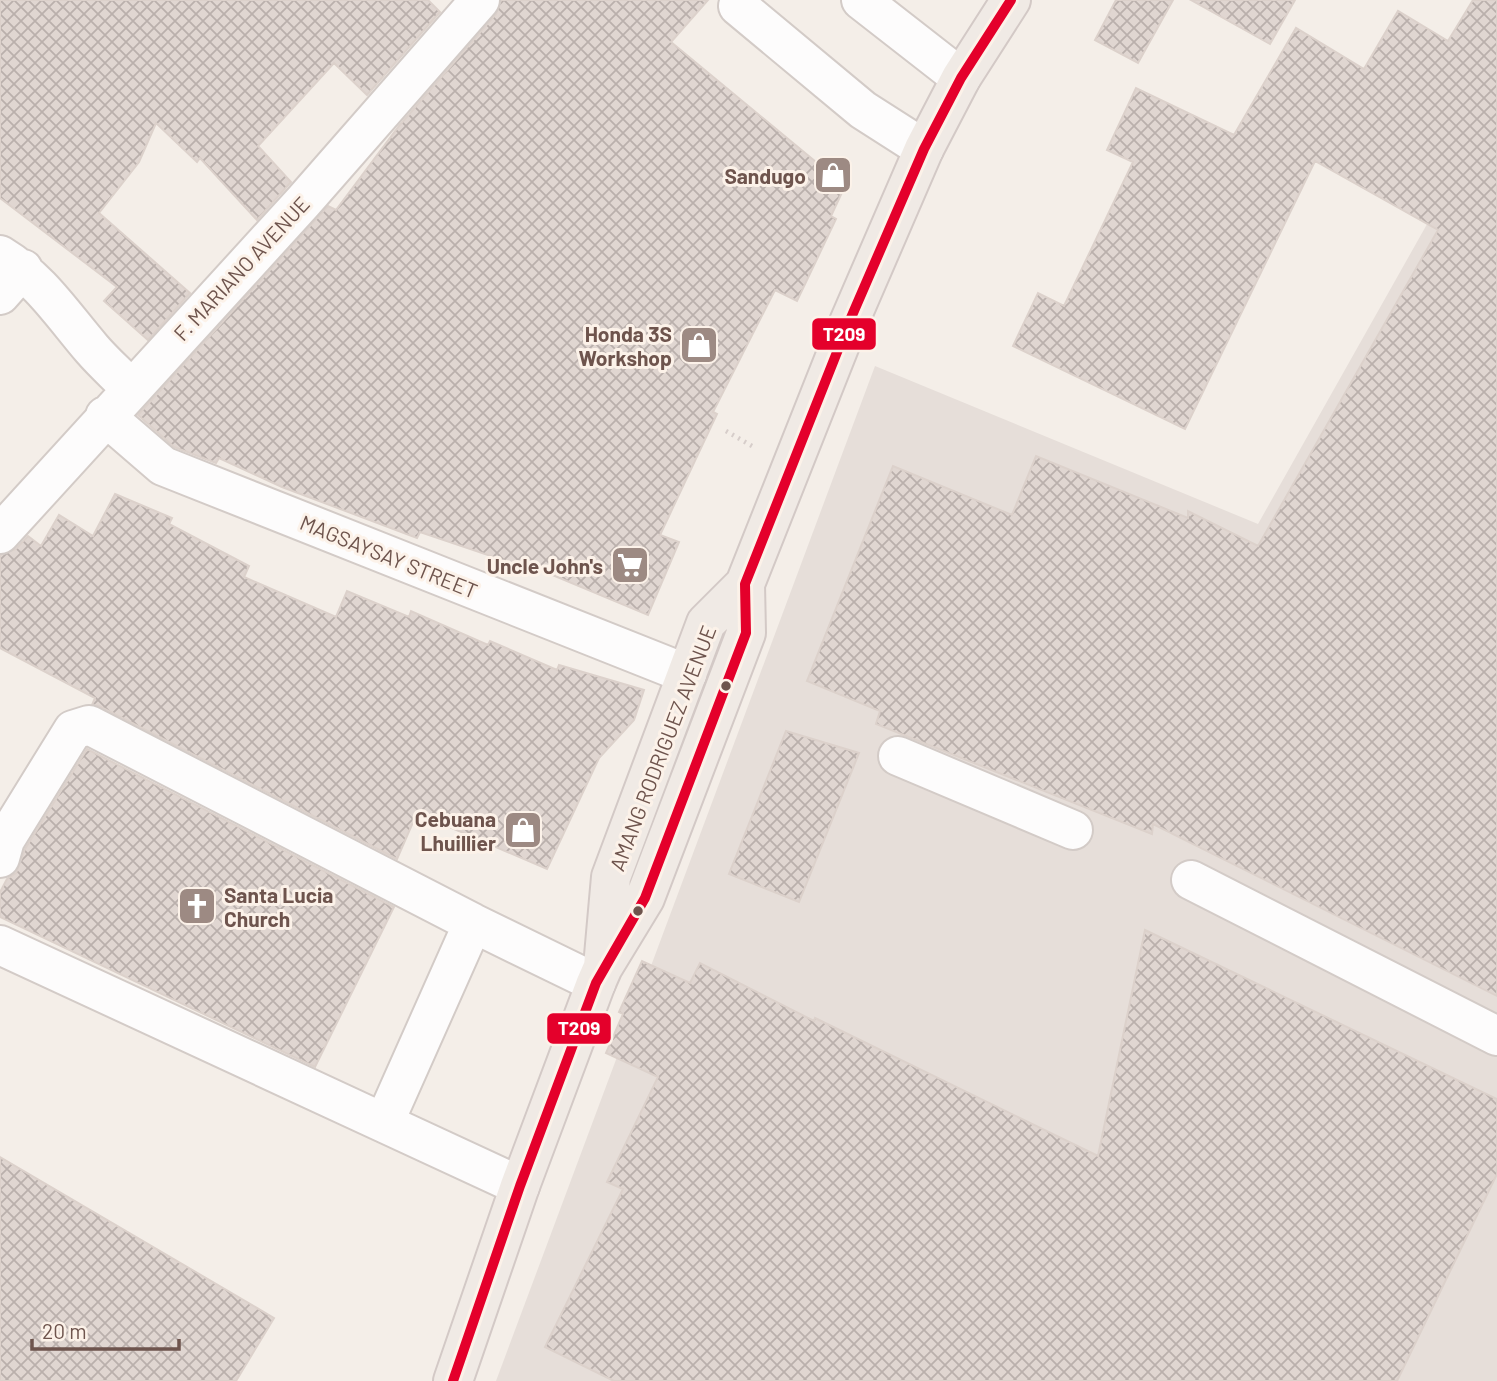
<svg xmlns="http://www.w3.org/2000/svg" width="1497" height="1381" font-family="Barlow,sans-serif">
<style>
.industrial{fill:#e6ded9}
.building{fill:url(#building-cross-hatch);stroke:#dcd1cb;stroke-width:2}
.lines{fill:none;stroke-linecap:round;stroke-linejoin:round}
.minor-casing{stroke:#d3cbc7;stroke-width:42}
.major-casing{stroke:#d3c9c6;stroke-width:42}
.path{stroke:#d6cdca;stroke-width:4.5;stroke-dasharray:2 5;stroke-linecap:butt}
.minor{stroke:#fdfcfc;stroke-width:38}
.major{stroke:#f0eae5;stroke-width:38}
.bus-1-casing{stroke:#fcf2e9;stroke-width:16}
.bus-1{stroke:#e4002b;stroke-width:10}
.bus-dot{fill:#6e544d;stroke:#fcf2e9;stroke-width:2.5}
.labels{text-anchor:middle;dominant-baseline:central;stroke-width:6;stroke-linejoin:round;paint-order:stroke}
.poi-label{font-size:21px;font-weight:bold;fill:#6e544d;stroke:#fcf2e9;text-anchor:end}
.street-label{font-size:21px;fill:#6e544d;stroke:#fcf2e9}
.line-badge{stroke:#fcf2e9;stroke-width:2.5}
.badge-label{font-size:19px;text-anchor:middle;font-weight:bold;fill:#fff}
</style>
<defs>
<pattern id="building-cross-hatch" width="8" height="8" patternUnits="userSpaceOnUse" patternTransform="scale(1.75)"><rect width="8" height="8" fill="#e0d6d1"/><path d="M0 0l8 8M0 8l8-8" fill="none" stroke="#bab0ac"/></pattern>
</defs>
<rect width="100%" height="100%" fill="#f4eee8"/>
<path class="industrial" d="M1497,100V1381H496L875,366L1258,524Z"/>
<path class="building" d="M0,0H428L440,12L367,95L334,63L258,146L291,182L257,220L200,158L197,162L156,123L139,162L99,213L190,293L148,340L104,301L117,287L0,198Z
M501,0H708L671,42L845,186L831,216L836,219L797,301L775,290L713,412L717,414L660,535L679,542L648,615L531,566L529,569L420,532L417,538L282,487L219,458L216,463L174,447L138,415L328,206L336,210L399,126L496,14Z
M1116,0H1173L1138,63L1095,40Z
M1191,0H1295L1270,44Z
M1473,0H1497V996L1153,824L1152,834L876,724L880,711L807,681L893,466L1012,515L1036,456L1188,518V511L1258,546L1438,230L1315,161L1185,429L1013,346L1038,293L1064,306L1133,162L1107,150L1136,88L1234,135L1296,28L1364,69L1398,11L1448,41Z
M115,494L172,518L169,524L249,566L244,577L336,617L347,591L409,617L411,611L488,645L490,641L557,670L559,665L644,690L634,720L599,758L547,869L417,813L397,859L99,706L92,705L95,698L0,648V555L16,549L28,536L41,546L59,515L93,536Z
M786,731L859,753L799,902L729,874Z
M87,749L394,907L315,1067L0,917V892L7,879L16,873L25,849Z
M1145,930L1497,1099V1174L1397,1381H614L545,1347L623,1189L607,1182L658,1077L606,1053L623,1014L619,1012L642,961L690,983L700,963L814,1021L815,1018L1098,1156Z
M0,1157L274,1318L236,1381H0Z"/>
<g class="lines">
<defs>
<path id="minor" d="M861,0L961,78
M738,6L863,110L924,149
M0,255C40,279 62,314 92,349C104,363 118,375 130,388
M0,295L23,269
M105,416L163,466L687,674
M0,534L303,202L480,0
M898,756L1073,830
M0,858L5,840L73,730L89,725L473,923L596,983
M1191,880L1497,1036
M473,923L384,1123L520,1186
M0,945L384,1123"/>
<path id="major" d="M603,967L611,877L706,623L745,584L847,327L924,149L961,78L1011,0
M453,1381L520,1186L596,983L603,967L645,898L746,633L745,584"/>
</defs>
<use href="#minor" class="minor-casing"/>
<use href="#major" class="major-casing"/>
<path class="path" d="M726,431L752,446"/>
<use href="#minor" class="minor"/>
<use href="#major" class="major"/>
<defs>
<path id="bus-1" d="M453,1381L520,1186L596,983L645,898L746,633L745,584L847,327L924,149L961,78L1011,0"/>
</defs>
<use href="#bus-1" class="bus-1-casing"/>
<use href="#bus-1" class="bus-1"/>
</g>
<defs>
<symbol id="shop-square" viewBox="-11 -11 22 22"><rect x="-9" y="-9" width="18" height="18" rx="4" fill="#9d8a83" stroke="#fcf2e9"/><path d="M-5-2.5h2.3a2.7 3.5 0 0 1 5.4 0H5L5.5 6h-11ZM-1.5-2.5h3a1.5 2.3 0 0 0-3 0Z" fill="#fff"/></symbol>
<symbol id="supermarket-square" viewBox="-11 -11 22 22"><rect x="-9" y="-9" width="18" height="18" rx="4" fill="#9d8a83" stroke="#fcf2e9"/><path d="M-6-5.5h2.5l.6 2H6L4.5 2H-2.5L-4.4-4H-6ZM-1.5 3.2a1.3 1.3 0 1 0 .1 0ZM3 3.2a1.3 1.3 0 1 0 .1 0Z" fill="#fff"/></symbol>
<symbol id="church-square" viewBox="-11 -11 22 22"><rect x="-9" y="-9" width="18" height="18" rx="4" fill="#9d8a83" stroke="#fcf2e9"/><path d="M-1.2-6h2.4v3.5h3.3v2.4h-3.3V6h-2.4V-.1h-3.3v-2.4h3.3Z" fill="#fff"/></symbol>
</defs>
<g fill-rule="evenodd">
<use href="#shop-square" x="811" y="153" width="44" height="44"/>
<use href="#shop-square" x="677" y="323" width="44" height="44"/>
<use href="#supermarket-square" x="608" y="543" width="44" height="44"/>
<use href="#shop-square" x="501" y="808" width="44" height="44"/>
<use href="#church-square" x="175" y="884" width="44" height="44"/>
</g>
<g class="bus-dot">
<circle cx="726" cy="686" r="6"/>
<circle cx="638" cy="911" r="6"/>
</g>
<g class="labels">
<g class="poi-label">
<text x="806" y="175">Sandugo</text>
<text x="672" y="333">Honda 3S<tspan x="672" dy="24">Workshop</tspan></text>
<text x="603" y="565">Uncle John's</text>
<text x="496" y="818">Cebuana<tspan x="496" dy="24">Lhuillier</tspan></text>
<text x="224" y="894" text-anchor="start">Santa Lucia<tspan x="224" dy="24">Church</tspan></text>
</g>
<g class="street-label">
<text transform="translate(241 268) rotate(-47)">F. MARIANO AVENUE</text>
<text transform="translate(389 556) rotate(22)">MAGSAYSAY STREET</text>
<text transform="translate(662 748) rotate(-69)">AMANG RODRIGUEZ AVENUE</text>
</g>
</g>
<g class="line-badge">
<rect x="811" y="317" width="66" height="34" rx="7" fill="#e4002b"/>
<rect x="546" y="1012" width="66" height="33" rx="7" fill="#e4002b"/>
</g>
<g class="badge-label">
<text x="844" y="341">T209</text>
<text x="579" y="1035">T209</text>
</g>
<path d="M32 1339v10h147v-10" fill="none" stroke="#6e544d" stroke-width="3.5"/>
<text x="42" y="1339" font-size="21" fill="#6e544d" stroke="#fcf2e9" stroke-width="5" paint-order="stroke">20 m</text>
</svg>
